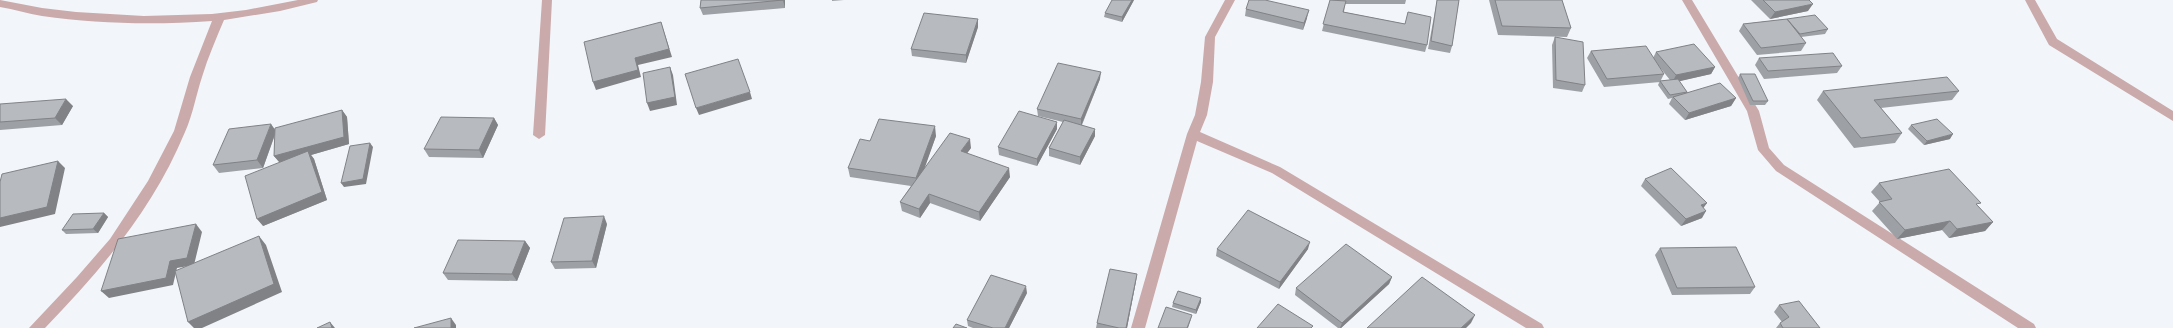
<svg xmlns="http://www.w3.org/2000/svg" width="2173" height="328" font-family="'Titillium Web',sans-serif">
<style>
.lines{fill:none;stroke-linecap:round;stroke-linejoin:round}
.street{fill:#caaaaa;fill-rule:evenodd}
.wall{fill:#9da0a4}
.shaded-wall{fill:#808286}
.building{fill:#b7babf;stroke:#808286}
</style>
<rect width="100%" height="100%" fill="#f2f5fa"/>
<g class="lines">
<path class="street" d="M0,0L42,8L76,12L144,16L212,14L246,10L298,0H318L317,2L280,11L224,20C216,39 208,57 202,77C196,95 193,114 185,132C153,209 102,269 45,328H29L77,277L110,239L148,181L174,131L190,77L212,21C155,25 98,24 42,16C28,14 14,9 0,7Z
M542,0H552L545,135L539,139L533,135Z
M1225,0H1235L1215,37L1213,82L1207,115L1200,132L1280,167L1542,324L1544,328H1526L1272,173L1197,141L1145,328H1131L1187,134L1195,115L1201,82L1205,37Z
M1682,0H1692L1759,111L1769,148L1784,165L2034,324L2036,328H2018L1776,171L1758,150L1747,111Z
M2025,0H2035L2057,39L2173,111V121L2049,45Z"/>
</g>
<path class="wall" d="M701,0H785V8L703,15L700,8Z
M832,0H844L832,1Z
M1134,0L1122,22L1104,17L1105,13Z
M1330,0H1406L1405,4H1345L1344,12L1405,24L1408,12L1427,45L1425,52L1322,31Z
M1437,0H1459L1452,46L1450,53L1428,49Z
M1489,0H1562L1571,28L1567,37L1498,35Z
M1751,0H1809L1808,11L1770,19Z
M1246,9L1307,18L1303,30L1245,16Z
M978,19V27L966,63L912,56L911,49Z
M1787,19L1828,29L1825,34L1801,37L1806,43L1801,51L1757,55L1739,31L1743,24Z
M1555,37L1585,85L1582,92L1553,88L1552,45Z
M1591,51L1653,58L1656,52L1715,67L1711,74L1679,81L1687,92L1736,98L1731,106L1685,120L1669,104L1672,98L1668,99L1658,85L1660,81L1670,80L1658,65L1664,74L1660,82L1604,87L1587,58Z
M1759,58L1842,66L1837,73L1764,79L1755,65Z
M1740,74L1768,101L1765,105H1750L1738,78Z
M1100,79L1082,125L1095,136L1080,165L1049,156V148L1063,122L1038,116L1037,109Z
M1823,91H1959L1952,100L1881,108L1902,133L1895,143L1854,148L1817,100Z
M0,104L73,106L62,125L0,130Z
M342,110L347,117L349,144L311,155L314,159L327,200L263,226L280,163L274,156L275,135L263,168L219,173L213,165L275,130Z
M494,118L498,125L483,158L429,157L424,149Z
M1911,125L1950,139L1924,145L1908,129Z
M1057,129L1037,166L999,155L998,147Z
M936,136L924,168L971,148L967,153L1010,177L980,221L930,203L920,218L902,211L900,202L911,186L850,177L848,168L870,141Z
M1645,179L1703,208L1702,218L1681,226L1641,186Z
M1879,183L1978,206L1993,222L1985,231L1949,238L1942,230L1897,239L1872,211L1880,202L1871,192Z
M104,213L108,217L98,233L66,234L62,230Z
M607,224L596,268L555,269L551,262Z
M525,241L530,248L517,281L448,280L443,273Z
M1660,248L1755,287L1750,294L1672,295L1655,255Z
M1217,249H1308L1279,289L1216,256Z
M1137,274L1136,281L1127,328H1096L1097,323Z
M1392,277L1389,284L1341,328H1338L1295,295L1296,288Z
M1027,293L1009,328H973L968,326L967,320Z
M1201,302L1196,314L1172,307L1173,303Z
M1779,305L1820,328H1776L1780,323L1782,322L1774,312Z"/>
<path class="shaded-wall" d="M783,0H785V8Z
M1132,0H1134L1122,22V17Z
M1813,4L1808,11L1770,19L1775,12Z
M1309,10L1307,18L1303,30L1304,23Z
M978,19V27L966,63V55Z
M661,22L672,57L638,65L641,77L596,90L593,82Z
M670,67L673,75L677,105L650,111L647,103Z
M1715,67L1711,74L1672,83L1676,75Z
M1101,72L1100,79L1081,126V119Z
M750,92L752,99L699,115L696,108Z
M1736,98L1731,106L1685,120L1689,113Z
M66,99L73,106L62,125L55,118Z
M342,110L347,117L349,144L311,155L314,159L327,200L263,226L257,219L280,163L274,156Z
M494,118L498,125L483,158L479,150Z
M1057,122V129L1037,166V159Z
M271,124L276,131L263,168L257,160Z
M935,126L936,136L918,187L916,178Z
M1095,129V136L1080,165V157Z
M1953,134L1950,139L1924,145L1927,141Z
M970,139L971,148L962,160L961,151Z
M370,143L373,147L366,184L344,187L341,183Z
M58,161L65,168L55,214L0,227V218Z
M1009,168L1010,177L980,221L979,212Z
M929,194L930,203L920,218L919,209Z
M1707,203L1702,210L1701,205Z
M1706,211L1702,218L1681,226L1686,219Z
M104,213L108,217L98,233L93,229Z
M604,216L607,224L596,268L592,261Z
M1950,221L1942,230L1897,239L1905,230Z
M1993,222L1985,231L1949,238L1957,229Z
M196,224L202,232L194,265L177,268L173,285L109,298L101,291Z
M259,236L266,245L282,292L202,328H194L188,322Z
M525,241L530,248L517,281L512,274Z
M1310,242L1308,249L1279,289L1280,282Z
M1137,274L1136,281L1127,328H1126Z
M1392,277L1389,284L1341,328H1340L1342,323Z
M1026,286L1027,293L1009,328H1005Z
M1201,298V302L1196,314V310Z
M1192,315L1191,319L1188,328H1187Z
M1475,315L1471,323L1466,328H1461Z
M451,318L456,325V328H451Z
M330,322L335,328H332Z"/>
<path class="building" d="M701,0H783L700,8Z
M1112,0H1132L1122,17L1105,13Z
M1249,0H1265L1309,10L1304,23L1246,9Z
M1330,0L1346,1L1343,12L1405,24L1408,12L1431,17L1427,45L1323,24Z
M1437,0H1459L1452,46L1431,41Z
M1495,0H1562L1571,28L1502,26Z
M1763,0H1809L1813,4L1775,12Z
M924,13L978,19L966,55L911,49Z
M1815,15L1828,29L1800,34L1787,19Z
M1787,19L1806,43L1761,48L1743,24Z
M661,22L669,49L635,58L638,70L593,82L584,42Z
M1555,37L1583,42L1585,85L1556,80Z
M1694,44L1715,67L1676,75L1656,52Z
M1646,46L1664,74L1607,79L1591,51Z
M1833,53L1842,66L1768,71L1759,58Z
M738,59L750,92L696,108L685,74Z
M1058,63L1101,72L1081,119L1037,109Z
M670,67L675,97L647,103L643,73Z
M1740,74H1755L1768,101H1753Z
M1947,77L1959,91L1874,100L1902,133L1861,138L1823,91Z
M1678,79L1687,92L1670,95L1660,81Z
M1720,83L1736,98L1689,113L1673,97Z
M66,99L55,118L0,122V104Z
M342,110L344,137L274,156L275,128Z
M1019,111L1057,122L1037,159L998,147Z
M441,117L494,118L479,150L424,149Z
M879,119L935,126L916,178L848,168L860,139L870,141Z
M1937,119L1953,134L1927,141L1911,125Z
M1064,120L1095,129L1080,157L1049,148Z
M271,124L257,160L213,165L229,129Z
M950,133L970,139L961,151L1009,168L979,212L929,194L919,209L900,202Z
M370,143L363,179L341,183L350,146Z
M308,151L322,192L257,219L245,176Z
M58,161L47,207L0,218V182L2,174Z
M1671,168L1707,203L1701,205L1706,211L1686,219L1645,179Z
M1949,169L1981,203L1976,204L1993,222L1957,229L1950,221L1905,230L1879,202L1892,199L1879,183Z
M1248,210L1310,242L1280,282L1217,249Z
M104,213L93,229L62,230L73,214Z
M604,216L592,261L551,262L564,218Z
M196,224L187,258L170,261L166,278L101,291L118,239Z
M259,236L274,284L188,322L175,271Z
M458,240L525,241L512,274L443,273Z
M1346,244L1392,277L1342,323L1296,288Z
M1736,247L1755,287L1677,288L1660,248Z
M1110,269L1137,274L1126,328H1119L1097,323Z
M991,275L1026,286L1005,328H993L967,320Z
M1422,277L1475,315L1461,328H1367Z
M1178,291L1201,298L1196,310L1173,303Z
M1799,301L1820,328H1783L1780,323L1789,317L1779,305Z
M1278,304L1313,326L1311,328H1257Z
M1166,307L1192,315L1187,328H1158Z
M451,318V328H414Z
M330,322L332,328H317Z
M956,324L967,328H953Z"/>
</svg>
